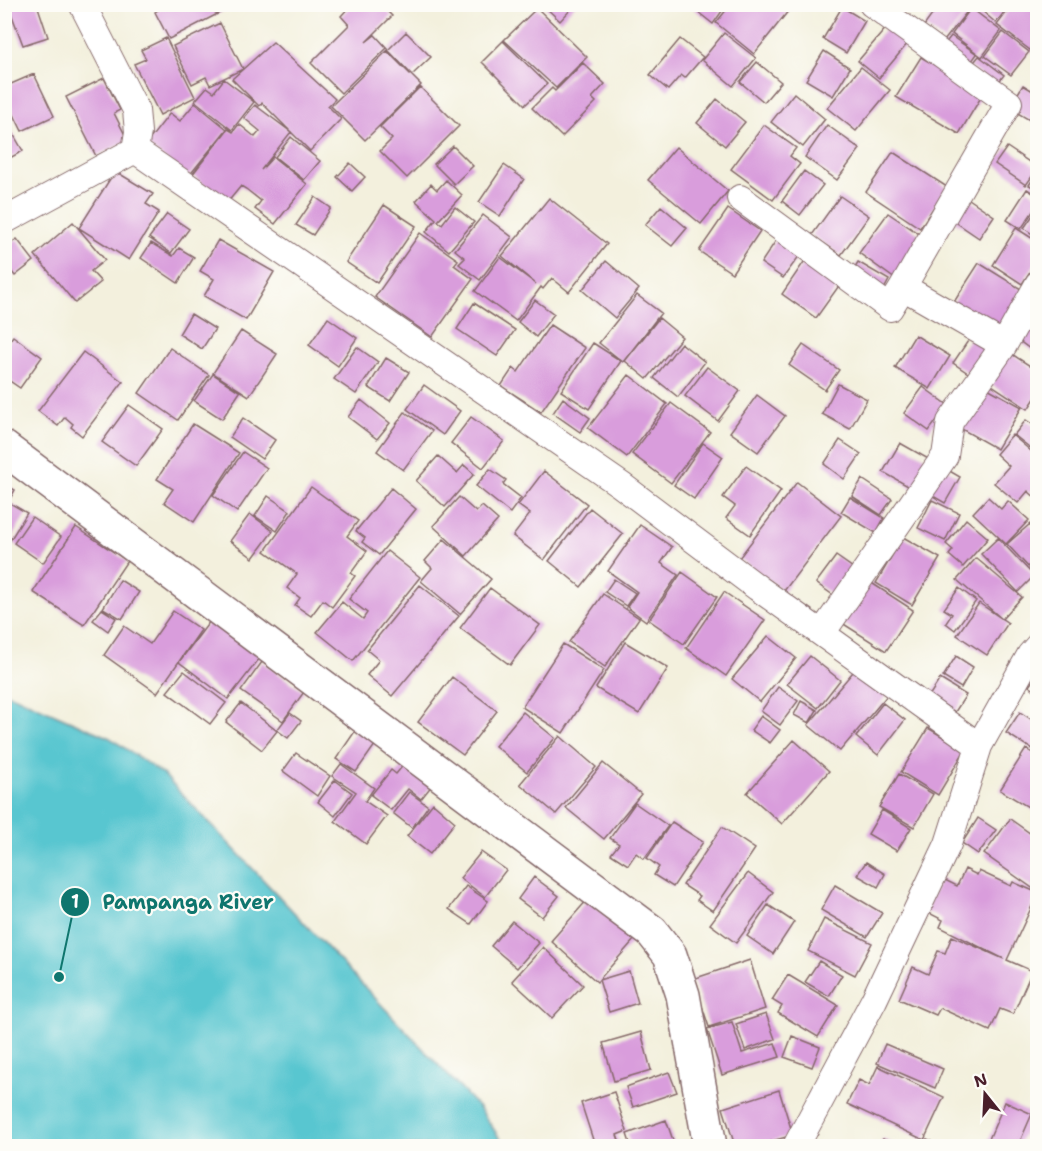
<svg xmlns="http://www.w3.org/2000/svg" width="1042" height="1151" font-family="'Shantell Sans',sans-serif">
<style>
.water{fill:#59c6d0;stroke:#52727e;stroke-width:1.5}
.building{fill:#d99ddc}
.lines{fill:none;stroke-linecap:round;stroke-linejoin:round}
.street-casing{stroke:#856869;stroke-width:28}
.secondary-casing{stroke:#856869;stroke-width:36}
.street{stroke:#fff;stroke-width:26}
.secondary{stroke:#fff;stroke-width:33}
.leader{fill:none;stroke:#0f766e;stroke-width:2}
.callout-dot{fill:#0f766e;stroke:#fdfcf7;stroke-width:2}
.mark-label{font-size:18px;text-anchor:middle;font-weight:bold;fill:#fff}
.callout-label{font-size:20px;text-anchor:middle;font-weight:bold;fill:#0f766e;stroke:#fdfcf7;stroke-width:4.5;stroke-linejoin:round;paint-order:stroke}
</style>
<rect width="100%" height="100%" fill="#fdfcf7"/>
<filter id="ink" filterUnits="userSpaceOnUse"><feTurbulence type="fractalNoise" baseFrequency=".0167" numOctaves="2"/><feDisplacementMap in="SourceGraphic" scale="12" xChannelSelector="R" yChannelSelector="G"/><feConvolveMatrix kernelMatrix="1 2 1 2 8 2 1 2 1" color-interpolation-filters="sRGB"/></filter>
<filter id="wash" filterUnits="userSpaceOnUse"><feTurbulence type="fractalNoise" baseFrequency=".008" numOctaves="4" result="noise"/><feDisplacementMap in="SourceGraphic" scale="24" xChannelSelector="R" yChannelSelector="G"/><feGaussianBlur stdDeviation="1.35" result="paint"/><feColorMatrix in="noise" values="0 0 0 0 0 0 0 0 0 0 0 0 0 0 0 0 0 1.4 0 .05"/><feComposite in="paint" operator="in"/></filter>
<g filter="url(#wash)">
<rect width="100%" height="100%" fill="#f3f0dd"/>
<path class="water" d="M4,692L110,738L164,775L480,1109L505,1146H5Z"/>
<g id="blocks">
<path class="building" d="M4,4H37L48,37L23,45L11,13L4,15Z
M167,4H237L169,39L155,12Z
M352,4H380L392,16L366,42L375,35L387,48L341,93L311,63L349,25L341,16Z
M542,4H576L560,21Z
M688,4H727L713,24Z
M731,4H782L789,10L754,54L716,23Z
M940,4H973L944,41L924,26Z
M974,4H1010L996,23Z
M1013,4H1038V56L997,25Z
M842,7L865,21L846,53L823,39Z
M537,8L587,57L556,88L504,40Z
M971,8L1001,31L982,57L952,34Z
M220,23L243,69L210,85L206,77L192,84L173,46Z
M887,27L908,43L879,78L858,61Z
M406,32L431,57L412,75L388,50Z
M1003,32L1029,52L1011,75L985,56Z
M724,33L756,58L733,86L702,60Z
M951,36L977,54L966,69L940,50Z
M166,38L195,97L160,115L134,64L146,59L141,50Z
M680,39L703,57L685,78L681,75L668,90L650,75Z
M503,41L547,84L525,105L482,62Z
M273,42L335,99L328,106L341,119L310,151L262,103L259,106L232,79Z
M387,51L421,85L365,140L331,106Z
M824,51L850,68L833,96L806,80Z
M979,56L1004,75L995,87L970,67Z
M921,57L983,94L959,134L896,97Z
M757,62L781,82L764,102L740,82Z
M583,63L605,84L592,98L596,102L562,137L532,108L552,88L555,91Z
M861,67L890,90L856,131L827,108Z
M34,74L54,116L22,131L4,94V87Z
M104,78L120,110L114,113L128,141L96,156L66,97Z
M224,79L254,102L232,130L195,101L207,87L214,92Z
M1023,85L1038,94V125L1009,108Z
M420,87L459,126L407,178L380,151L392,139L380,127Z
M794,93L825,119L803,147L771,122Z
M717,99L745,122L725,146L697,123Z
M195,103L227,129L188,177L146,144L170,113L180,121Z
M255,105L291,132L261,170L273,157L307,184L275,224L255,209L261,201L246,189L241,186L227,203L192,175L228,129L233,132L239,124L255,137L260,131L244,118Z
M4,118L23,151L4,161Z
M764,125L796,148L790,156L800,164L773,200L731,169Z
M827,125L860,149L837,180L805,157Z
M291,137L320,161L304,180L275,157Z
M453,146L473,166L454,184L434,164Z
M676,147L728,191L701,224L648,180Z
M1007,147L1038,168L1026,185L995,164Z
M893,152L947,187L920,228L866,192Z
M350,163L365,177L352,191L337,177Z
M504,165L524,179L500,216L479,202Z
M115,171L153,194L146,204L159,212L129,260L79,228Z
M804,171L823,185L800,215L782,201Z
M1038,172V190L1029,185Z
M446,180L462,195L438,221L442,224L455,207L474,222L449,251L426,232L436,219L416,201L431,184L437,190Z
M1027,189L1038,196V204L1021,229L1007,220Z
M840,196L869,216L841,255L812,235Z
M315,197L331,208L313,235L296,225Z
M549,198L607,244L569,292L552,278L543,289L541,287L516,321L475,291L500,257L536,284L502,256Z
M969,199L994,216L979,238L954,221Z
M384,205L416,226L377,283L346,262Z
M661,206L687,228L672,246L645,225Z
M1038,208V238L1024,228Z
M728,209L760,231L732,273L699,251Z
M888,213L925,238L895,279L859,253Z
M167,214L189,229L171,253L149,238Z
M483,215L512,237L480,280L459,264L465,258L455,250Z
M73,222L105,260L91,271L101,282L75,303L35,255Z
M1016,228L1038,242V259L1022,284L993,265Z
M420,233L458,260L454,265L473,279L432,337L375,297Z
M17,239L34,261L15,276L4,262V248Z
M777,239L800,255L783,278L761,263Z
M218,240L274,272L246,320L204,296L214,279L200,271Z
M151,243L173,256L179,248L194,257L178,283L141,258Z
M806,259L841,283L816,318L782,294Z
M606,261L639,289L615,318L582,290Z
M858,262L889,280L883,291L852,272Z
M979,263L1029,294L1002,336L952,305Z
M637,295L661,313L623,362L599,343Z
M535,300L554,314L536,337L518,322Z
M474,303L515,330L497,356L457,329Z
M191,314L215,329L202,349L179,334Z
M328,318L357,338L338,366L309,345Z
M659,318L682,337L647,379L625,361Z
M1035,318L1038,320V355L1018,340Z
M550,325L585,348L541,412L501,386L513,368L518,372Z
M241,331L277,354L249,396L213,373Z
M974,332L995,347L974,377L953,363Z
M915,335L950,356L930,389L895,368Z
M13,336L42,357L20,388L4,377V348Z
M593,343L621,361L589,409L561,391Z
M681,343L705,362L678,397L654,378Z
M803,345L839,370L825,390L789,365Z
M357,347L378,362L356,394L334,379Z
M170,348L209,375L178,420L139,393Z
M1007,351L1038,371V394L1028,409L986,381Z
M83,352L123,382L82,436L71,427L73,424L65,417L58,426L38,411Z
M386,358L409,372L390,401L368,387Z
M707,367L740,391L718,421L685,396Z
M213,374L240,392L222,419L194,401Z
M629,375L667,404L627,457L588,428Z
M838,384L867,399L850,429L822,414Z
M424,385L460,411L443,435L407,409Z
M982,385L1022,407L997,449L958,427Z
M923,387L948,405L929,431L904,413Z
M757,395L785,416L758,452L730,432Z
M563,398L590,418L580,432L553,413Z
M361,400L390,423L377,439L348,417Z
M671,403L710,432L671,483L632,454Z
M129,405L163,429L136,466L102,442Z
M405,412L432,431L403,470L377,451Z
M471,417L504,441L483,468L451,443Z
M243,418L275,440L262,459L230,437Z
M1026,420L1038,428V454L1014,435Z
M193,424L239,453L194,522L164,502L173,489L157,479Z
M1012,435L1038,457V500L1028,491L1018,503L994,483L1009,466L996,454Z
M840,440L861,454L844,479L824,464Z
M703,443L723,457L694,499L674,485Z
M900,443L932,461L915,490L883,472Z
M243,452L267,468L237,512L213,495Z
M438,456L457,473L464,465L474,474L445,507L416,481Z
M746,466L781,491L750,535L726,518L735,506L723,497Z
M941,466L960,477L945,503L926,492Z
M490,469L506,480L503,484L521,498L510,513L476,486Z
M544,471L587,504L544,560L513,536L530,514L518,505Z
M862,479L892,499L881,515L852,496Z
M797,482L841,516L784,591L739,558Z
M4,484L15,490L8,502L27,513L7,545L4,544Z
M311,487L358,521L347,536L367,551L351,573L355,576L332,607L323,600L311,616L295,605L300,598L287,588L297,574L265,551Z
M391,488L416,509L379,555L362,542L365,538L356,531Z
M268,496L290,511L277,531L255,516Z
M459,497L476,512L482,506L498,520L466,556L433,526Z
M850,497L884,518L876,533L841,512Z
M988,497L1001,509L1008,501L1029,520L1006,544L973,513Z
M932,500L959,513L945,541L918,528Z
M590,508L623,534L581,587L549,561Z
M250,514L273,531L253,558L230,541Z
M32,517L61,537L43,563L14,543Z
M966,519L988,538L963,567L949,555L953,550L946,544Z
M1030,524L1038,533V565L1031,570L1007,544Z
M640,525L672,547L661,563L678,575L646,621L627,607L637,592L608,571Z
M76,527L127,561L84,625L33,592Z
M903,537L940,558L912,605L876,583Z
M998,538L1034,576L1018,592L981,554Z
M444,539L491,579L460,614L421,581L432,568L425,561Z
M387,551L420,577L353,661L317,632L342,602L363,619L367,613L349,599Z
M836,556L853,568L833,595L816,583Z
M976,558L1022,597L1002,619L957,580Z
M682,572L717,597L684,644L649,620Z
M614,579L635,593L626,606L605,592Z
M120,580L139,592L122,619L103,608Z
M870,582L913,610L886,651L842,623Z
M420,585L459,616L392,696L367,675L379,660L367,650Z
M490,588L540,625L510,665L460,628Z
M959,588L976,601L955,630L946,623L952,614L944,609Z
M724,592L765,620L726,676L686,648Z
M603,594L639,618L605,667L569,642Z
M979,603L1008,623L987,655L957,635Z
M102,609L116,618L108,631L93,620Z
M173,611L201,630L157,693L104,655L124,626L150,644Z
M216,613L266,650L228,699L179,662Z
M768,636L796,658L760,702L732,679Z
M625,642L668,668L639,714L596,688Z
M563,644L604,670L563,733L522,707Z
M810,656L840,680L818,708L787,684Z
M956,656L973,667L961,688L943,677Z
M262,662L304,692L283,721L241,691Z
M858,666L890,692L840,751L808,725Z
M184,671L226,703L210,724L167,692Z
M1038,673V692L1029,686Z
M452,677L497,711L463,755L418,722Z
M940,679L966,695L955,712L929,696Z
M778,687L798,701L780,725L761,711Z
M801,701L817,710L809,723L794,715Z
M241,703L277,731L262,750L226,722Z
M883,703L905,720L878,755L856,737Z
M523,712L555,738L527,772L495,746Z
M1020,712L1038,724V753L1006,733Z
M290,713L301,721L288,738L277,730Z
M761,716L780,730L770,743L751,730Z
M360,724L380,738L356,772L336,759Z
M928,728L965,750L938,795L901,772Z
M560,736L596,767L556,814L520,784Z
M794,740L829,771L782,824L747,793Z
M1026,749L1038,756V813L1000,790Z
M296,753L330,776L317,796L283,771Z
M405,763L433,784L421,799L408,789L391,810L371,795L391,770L396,774Z
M603,763L641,794L604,839L566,808Z
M341,764L374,788L365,801L387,816L366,844L335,821L356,792L332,776Z
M899,774L933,794L914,827L879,807Z
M335,780L352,793L335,816L318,802Z
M409,792L428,806L412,828L393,813Z
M433,803L455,822L430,854L407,836Z
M635,803L668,826L644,859L636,853L628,865L611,854L619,844L610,838Z
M882,810L911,828L897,851L868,834Z
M978,818L996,830L978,854L962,843Z
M1010,819L1038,839V892L984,854Z
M672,822L703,842L673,887L654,875L659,867L647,858Z
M722,827L755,849L713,911L697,900L700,896L683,885Z
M481,852L506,870L485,897L460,878Z
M866,862L885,874L878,887L857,875Z
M965,869L977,875L979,871L1011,886L1013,882L1038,893L1007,960L1032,971L1013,1014L1000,1009L990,1031L940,1008L936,1015L899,999L913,967L928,974L938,951L945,953L952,936L1004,959L940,927L943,920L925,911L941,878L957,886Z
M748,873L773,892L736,943L710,924Z
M534,877L559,896L542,917L518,899Z
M835,885L882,913L867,937L821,910Z
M466,886L488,901L471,924L449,909Z
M588,899L634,940L597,982L551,941Z
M768,905L794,922L773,954L747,936Z
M824,919L872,943L855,975L808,951Z
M512,921L539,943L517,968L491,946Z
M543,947L583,985L552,1018L512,981Z
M750,960L765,1009L709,1027L693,979Z
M819,961L842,975L829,996L805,982Z
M629,971L638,1003L609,1012L599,980Z
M788,975L838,1005L818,1037L778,1013L782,1006L772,1000Z
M766,1014L775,1039L745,1050L736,1024Z
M732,1022L742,1053L775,1043L780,1057L722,1075L707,1029Z
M641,1032L651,1070L614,1081L603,1043Z
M792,1036L820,1047L812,1067L784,1057Z
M885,1044L943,1069L935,1088L877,1063Z
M878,1066L944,1097L924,1140L847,1104L859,1080L869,1085Z
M669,1072L677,1092L633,1107L626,1087Z
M779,1090L793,1135L755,1146H735L723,1108Z
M614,1092L627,1131L617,1135L620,1143L595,1146L581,1103Z
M1005,1102L1032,1114L1018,1146H986Z
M666,1120L675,1146H631L627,1134Z
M883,1139L898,1146H879Z
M927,1139L942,1146H923Z"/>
</g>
</g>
<g filter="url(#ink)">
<use href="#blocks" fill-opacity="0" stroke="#856869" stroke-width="1.5"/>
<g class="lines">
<defs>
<path id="street" d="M82,4L136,110L138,132L135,150
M872,4L1009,103L903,287L1004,345
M740,198L890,308L903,287
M4,221L135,150L621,485L758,588L979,746
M822,633L945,456L950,422L1004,345L1038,284
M796,1146L874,1000L948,844L979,746L1030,655L1038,646"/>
<path id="secondary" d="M4,448L652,932L670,955L683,995L710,1146"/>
</defs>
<use href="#street" class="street-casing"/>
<use href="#secondary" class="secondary-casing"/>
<use href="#street" class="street"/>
<use href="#secondary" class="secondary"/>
</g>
</g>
<path class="leader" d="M59 977L75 902"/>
<g class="callout-dot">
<circle cx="59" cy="977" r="6"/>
<circle cx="75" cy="902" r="15"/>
</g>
<g class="mark-label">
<text x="75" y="908">1</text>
</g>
<g class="callout-label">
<text x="188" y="909">Pampanga River</text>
</g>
<rect width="1042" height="1151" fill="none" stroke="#fdfcf7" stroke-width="24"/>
<g transform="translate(985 1094) rotate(342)" stroke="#fdfcf7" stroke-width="4.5" paint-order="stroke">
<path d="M0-4.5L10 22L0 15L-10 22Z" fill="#4a1f2b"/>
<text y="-9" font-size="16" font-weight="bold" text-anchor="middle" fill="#4a1f2b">N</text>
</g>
</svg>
